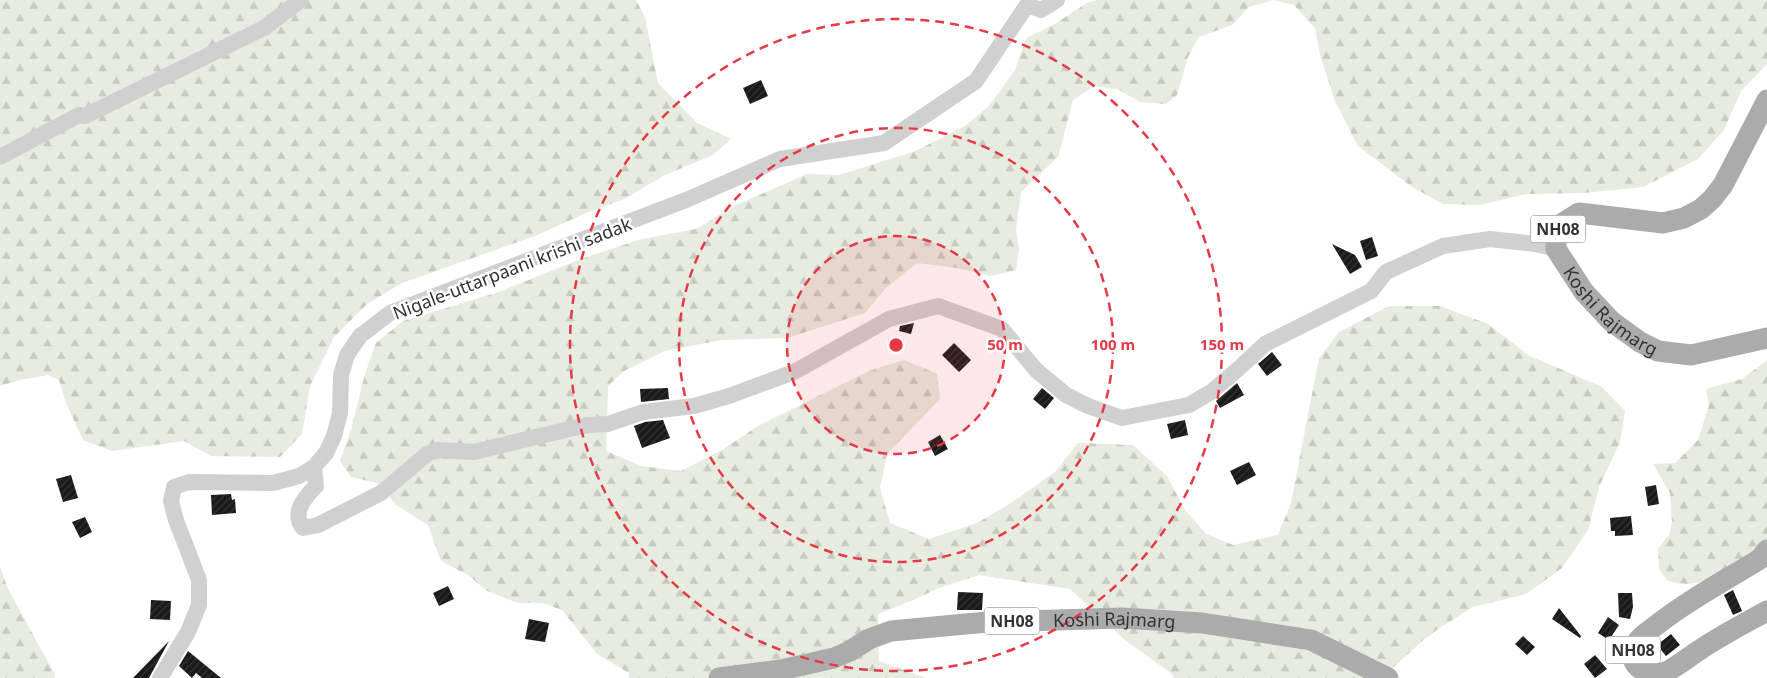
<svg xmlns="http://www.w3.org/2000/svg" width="1767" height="678" font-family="'Noto Sans',sans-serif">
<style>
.forest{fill:url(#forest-firs)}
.building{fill:url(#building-hatch)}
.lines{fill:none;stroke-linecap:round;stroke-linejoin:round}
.minor{stroke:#d0d0d0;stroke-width:16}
.major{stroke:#ababab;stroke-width:21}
.ring{fill:none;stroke:#e63946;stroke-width:2.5;stroke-dasharray:9 6}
.labels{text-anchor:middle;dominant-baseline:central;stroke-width:5;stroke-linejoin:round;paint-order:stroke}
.shield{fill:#fff;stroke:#707070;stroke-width:1}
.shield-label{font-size:16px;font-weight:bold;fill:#333}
.street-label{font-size:18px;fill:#333;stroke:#fff}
.centre{fill:#e63946;stroke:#fff;stroke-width:2.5}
.ring-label{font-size:15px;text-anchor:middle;font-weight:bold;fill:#e63946;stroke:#fff;stroke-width:5;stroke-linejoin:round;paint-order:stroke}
</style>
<defs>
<pattern id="forest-firs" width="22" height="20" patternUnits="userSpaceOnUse" patternTransform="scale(1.25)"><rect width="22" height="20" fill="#e6ecdf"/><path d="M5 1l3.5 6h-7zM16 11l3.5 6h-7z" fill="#c6cbc0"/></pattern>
<pattern id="building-hatch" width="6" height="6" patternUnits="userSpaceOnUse" patternTransform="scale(1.25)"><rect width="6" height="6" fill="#1a1a1a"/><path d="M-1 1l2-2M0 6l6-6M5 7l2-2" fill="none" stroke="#333"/></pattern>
</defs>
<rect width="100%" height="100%" fill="#fff"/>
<path class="forest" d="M0,0H636L645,17L658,83L697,123L731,139L713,155L665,175L624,199L586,213L535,236L402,283L367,304L334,337L310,386L302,434L280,457L211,456L184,441L112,451L83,440L66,403L59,380L48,375L20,380L0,386Z
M1097,0H1767V64L1741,91L1724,130L1698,159L1643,187L1584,193L1526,194L1479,205L1443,204L1412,187L1358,146L1335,101L1320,55L1315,28L1294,5L1274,0L1249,7L1232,25L1199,37L1188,57L1177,95L1166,104L1140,102L1117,89L1094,86L1073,100L1058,157L1021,192L1016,230L1019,248L1016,270L990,276L957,268L917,263L886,288L865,313L787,338L721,340L665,351L624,371L608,386L606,451L641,466L681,471L722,450L758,426L869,371L904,360L937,374L940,399L887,454L880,488L890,523L929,539L977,523L1008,505L1055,472L1078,443L1133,445L1167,476L1185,510L1206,534L1233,545L1278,535L1291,503L1319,358L1339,332L1389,306H1440L1488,324L1530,356L1602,387L1625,411L1620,442L1599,487L1588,530L1562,568L1526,594L1473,607L1438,629L1421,642L1382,678H1174L1172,674L1125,640L1070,589L979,575L939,588L911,601L878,614L879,661L926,678H629V673L597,654L562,610L543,603H518L487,591L468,575L441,561L428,525L396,505L377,483L351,477L340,461L351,430L365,374L376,343L403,321L496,293L581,259L642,239L696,229L734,206L807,174L839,175L913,152L965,126L989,106L1015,70L1026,38L1053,25L1087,3Z
M1767,360V540C1747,557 1715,582 1688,584C1682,584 1674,582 1668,581L1659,570L1658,549L1669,535L1672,523L1670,493L1653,464L1675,463L1698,440L1709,405L1706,389L1742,379Z
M0,567L8,589L54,673L55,678H0Z"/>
<path class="building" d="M761,80L768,96L750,104L743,88Z
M1372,237L1378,256L1366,260L1360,241Z
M1332,244L1355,255L1362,267L1350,274Z
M914,323L911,334L899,331L900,326Z
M954,343L971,360L959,372L942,355Z
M1272,352L1282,365L1267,376L1258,364Z
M1237,383L1244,395L1220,408L1216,401Z
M668,388L669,399L641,402L640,389Z
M1042,388L1054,398L1045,409L1033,399Z
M663,420L670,438L642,448L634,426L645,422Z
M1185,420L1188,435L1171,439L1167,424Z
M940,435L948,449L935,456L928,442Z
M1249,462L1256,475L1237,485L1230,471Z
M71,475L78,498L63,502L56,479Z
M1656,485L1659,504L1648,506L1645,487Z
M231,494L232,500L235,499L236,513L212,515L211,495Z
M1631,516L1633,535L1615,536V531H1611L1610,518Z
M85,517L92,532L80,538L72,522Z
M448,586L454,599L439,606L433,593Z
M1733,590L1742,611L1733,615L1724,595Z
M958,592L983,593L982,610H957Z
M1618,593H1632L1633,607L1630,619L1619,617Z
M151,600L171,601L170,620L150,619Z
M1559,608L1581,636L1580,638L1552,619Z
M1608,617L1619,625L1609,640L1598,633Z
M529,619L549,623L545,642L525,639Z
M1671,634L1680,645L1666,656L1657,645Z
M1523,636L1535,647L1527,655L1515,644Z
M169,641L149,678H133Z
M188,651L221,678H202L196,673L192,678L179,666Z
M1595,655L1607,669L1595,678L1584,664Z"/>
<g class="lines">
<path class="minor" d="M0,157L79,115L85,116L264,28L301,0
M314,467L316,486C305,497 291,513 303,528L318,525L381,493L427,454L438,450L474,452L586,425L608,424L643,412L694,406L729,396L794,372L889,319L938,306L1002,329L1036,370L1066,395L1088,406L1122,418L1189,405L1211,392L1237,370L1265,344L1371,291L1386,272L1443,246L1490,239L1536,244L1556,249
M160,678L188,632L199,605V580L176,520L171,501L174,487L189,482L273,483L299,476L314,467L326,453L334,436L340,413L341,375L347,355L360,336L390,313L686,200L780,159L884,143L976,81L1027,5L1041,10L1057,0"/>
<g class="major">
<path id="s1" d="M1767,100L1723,185L1712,199L1701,209L1684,218L1663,223L1579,213L1563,223L1556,232V249L1584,292L1611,321L1640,342L1658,351L1691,355L1767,338"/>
<path d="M1767,550L1760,559C1724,581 1687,601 1654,627C1649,631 1641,636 1637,642C1623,663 1645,678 1666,672C1678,666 1690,656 1701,649C1722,635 1745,623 1767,611"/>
<path id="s2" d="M719,678L781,670L834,658L850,651L869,639L891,631L987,622L1122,618L1202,623L1311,640L1388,678"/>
</g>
</g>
<circle cx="896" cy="345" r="109" fill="#e63946" fill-opacity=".12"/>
<g class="ring">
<circle cx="896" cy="345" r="109"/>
<circle cx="896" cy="345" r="217"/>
<circle cx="896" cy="345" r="326"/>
</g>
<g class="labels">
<g class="shield">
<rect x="1530.5" y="215.5" width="55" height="27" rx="4"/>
<rect x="984.5" y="607.5" width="55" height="27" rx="4"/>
<rect x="1605.5" y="636.5" width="55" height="27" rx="4"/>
</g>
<g class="shield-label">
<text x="1558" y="229">NH08</text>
<text x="1012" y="621">NH08</text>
<text x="1633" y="650">NH08</text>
</g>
<g class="street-label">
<text transform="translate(512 268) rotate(-21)">Nigale-uttarpaani krishi sadak</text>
<text stroke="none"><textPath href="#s1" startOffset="385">Koshi Rajmarg</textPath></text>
<text stroke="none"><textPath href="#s2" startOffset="404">Koshi Rajmarg</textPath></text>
</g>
</g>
<circle cx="896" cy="345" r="8" class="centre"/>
<g class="ring-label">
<text x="1005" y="350">50 m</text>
<text x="1113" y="350">100 m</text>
<text x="1222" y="350">150 m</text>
</g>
</svg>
